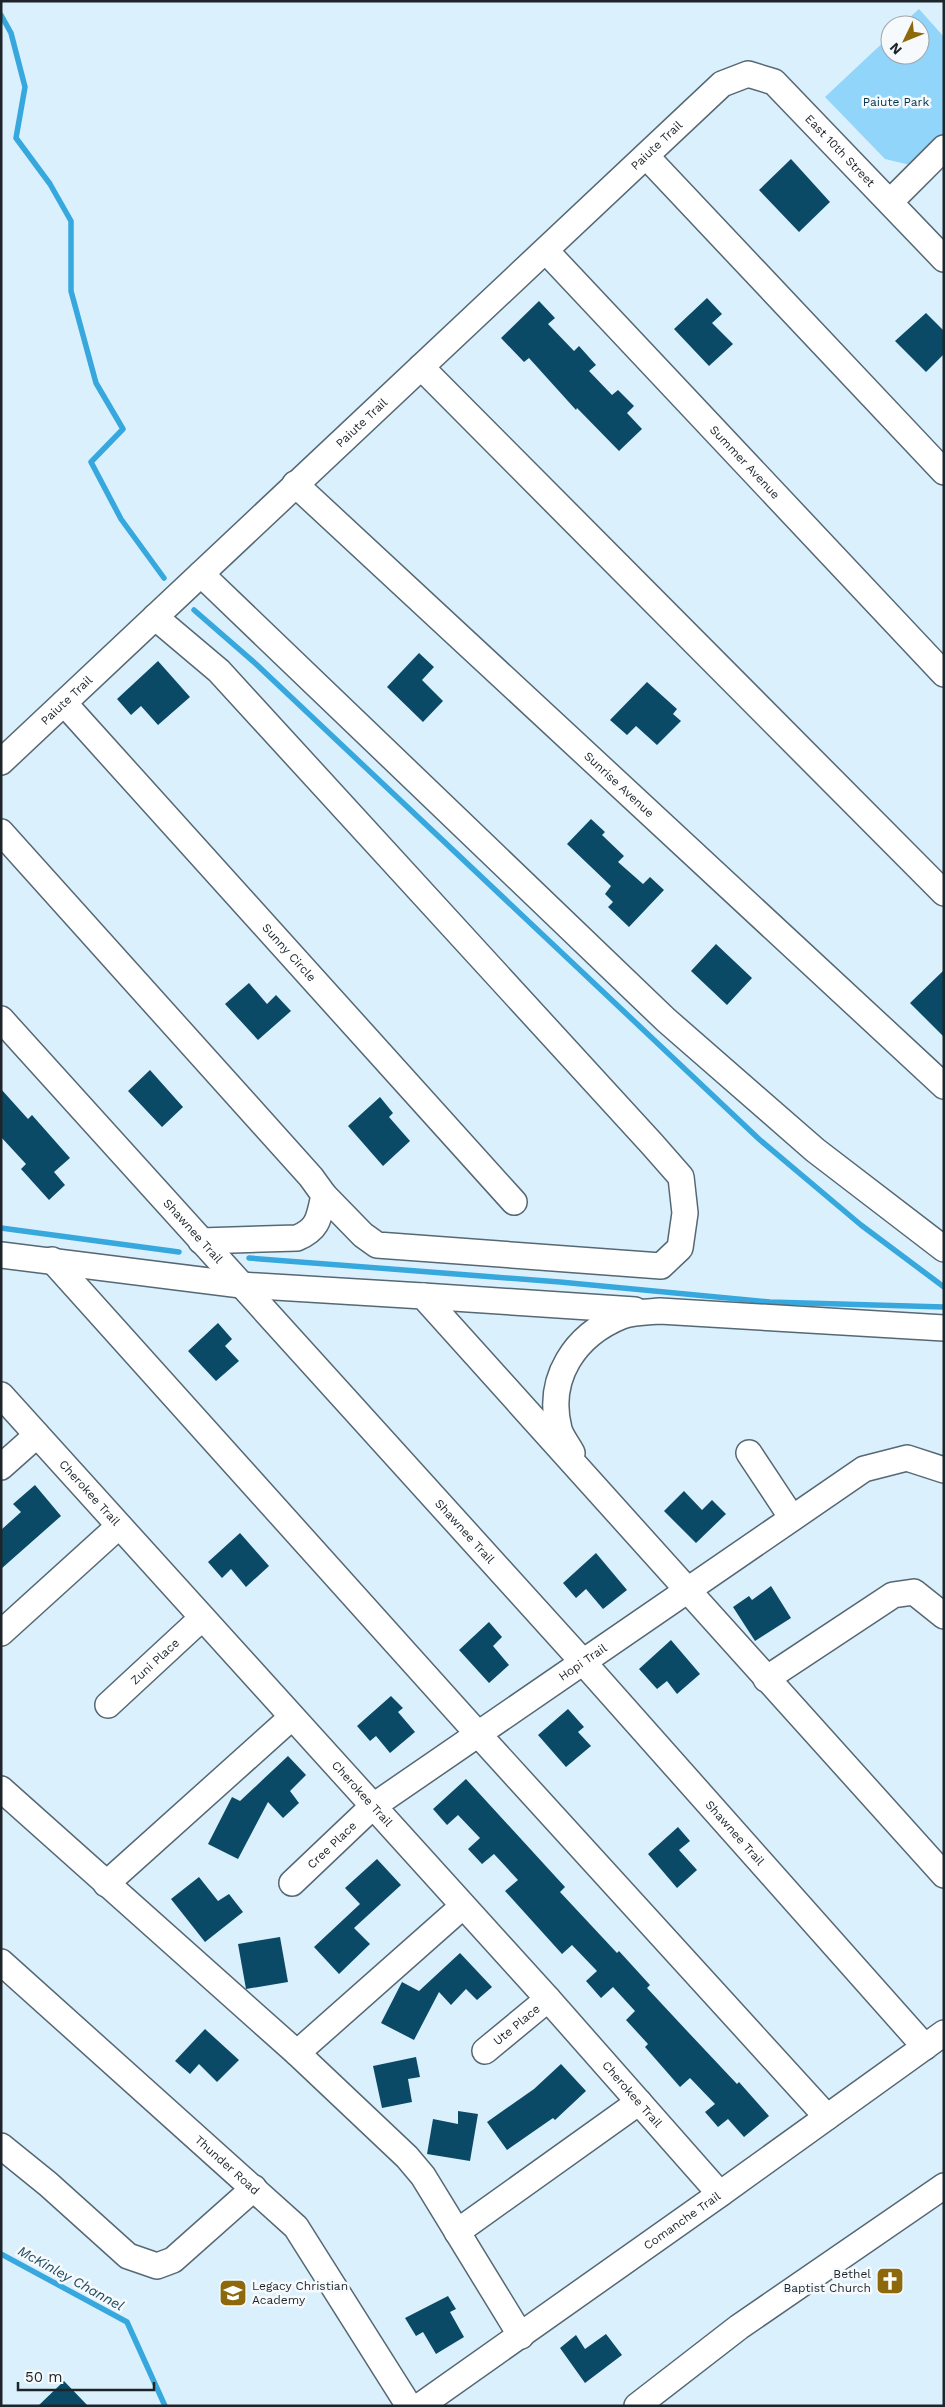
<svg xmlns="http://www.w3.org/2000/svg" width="945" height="2407" font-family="'Work Sans',sans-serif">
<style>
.green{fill:#92d5fb}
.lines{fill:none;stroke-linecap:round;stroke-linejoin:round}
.stream{stroke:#36a8de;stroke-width:5.5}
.building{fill:#0a4a66}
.minor-casing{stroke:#566873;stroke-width:28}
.minor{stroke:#fff;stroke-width:25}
.labels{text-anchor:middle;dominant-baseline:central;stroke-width:5;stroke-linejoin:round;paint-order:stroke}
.park-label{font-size:12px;fill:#04354c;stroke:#f6fafd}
.street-label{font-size:12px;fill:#1e252a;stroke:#f6fafd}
.poi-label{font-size:12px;fill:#1e252a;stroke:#f6fafd;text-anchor:end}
.water-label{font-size:14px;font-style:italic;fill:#1e4b62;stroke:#f6fafd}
</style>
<rect width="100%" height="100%" fill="#dbf0fd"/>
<path class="green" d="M919,9L944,37V133L910,165L885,159L825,97L890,36V55H920V25H901Z"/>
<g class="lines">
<path class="stream" d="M1,15L11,33L25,87L16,138L50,184L71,221V291L96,383L123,429L91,462L121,519L164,578
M194,610L256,664L760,1140L861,1225L944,1287
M1,1228L179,1252
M249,1258L560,1282L770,1302L944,1307
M1,2254L127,2322L165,2406"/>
</g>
<path class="building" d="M791,159L830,202L799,232L759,190Z
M707,298L722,314L712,323L733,344L709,366L674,329Z
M539,301L555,318L548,324L574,351L579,346L596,365L589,371L612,395L618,390L634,406L627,413L642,429L619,451L577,408L576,410L529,358L524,362L501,338Z
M926,313L944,331V354L926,372L895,341Z
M419,653L434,667L422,680L443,701L423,722L387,687Z
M158,661L190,697L158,725L141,706L131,715L117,699Z
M647,682L677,709L673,714L681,721L657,745L636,726L627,735L610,720Z
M591,819L605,832L602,835L624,856L618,862L643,884L650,877L664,890L629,927L608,907L613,902L605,894L611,886L567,844Z
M716,944L752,978L727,1005L691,971Z
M944,970V1037L910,1003Z
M249,983L267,1004L276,995L291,1011L258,1040L225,1004Z
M150,1070L183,1107L162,1127L128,1091Z
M1,1089L28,1119L32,1115L70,1158L54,1172L65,1185L49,1200L21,1169L26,1164L1,1137Z
M380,1097L393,1113L389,1117L410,1141L383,1166L348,1126Z
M218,1323L232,1339L225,1346L239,1361L216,1381L188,1351Z
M35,1485L61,1516L1,1569V1530L21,1512L13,1504Z
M684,1491L702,1510L712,1500L726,1514L696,1543L664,1511Z
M240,1533L269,1566L246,1587L231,1569L222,1578L208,1562Z
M596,1553L627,1590L603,1609L586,1589L576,1598L563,1583Z
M771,1586L791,1618L755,1641L733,1607L749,1596L752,1600Z
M489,1622L502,1637L493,1646L509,1665L489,1683L459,1650Z
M671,1640L700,1674L677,1694L667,1681L657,1689L639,1669Z
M391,1696L403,1708L398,1712L415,1732L390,1753L376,1736L370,1741L357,1726Z
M568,1709L584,1727L578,1732L591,1746L566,1767L538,1735Z
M288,1756L306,1775L290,1791L299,1803L283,1818L268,1802L238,1859L208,1844L232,1797L240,1801Z
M466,1779L565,1887L560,1892L617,1953L619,1951L650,1985L647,1988L688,2032L737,2084L739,2082L769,2116L744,2137L728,2119L718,2127L705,2112L715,2104L690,2078L680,2087L645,2047L648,2044L626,2020L635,2011L613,1987L601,1998L586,1981L597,1971L572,1945L562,1954L505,1891L518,1880L494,1854L482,1864L468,1849L480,1838L458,1815L447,1825L433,1809Z
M678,1827L690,1841L679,1850L697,1870L677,1888L648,1854Z
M377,1859L401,1885L354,1928L370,1944L339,1974L314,1947L360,1904L345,1888Z
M199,1877L218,1901L229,1894L243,1912L205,1942L171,1899Z
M280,1937L288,1982L246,1989L238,1944Z
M460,1953L492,1987L477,2000L466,1989L451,2005L439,1992L414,2040L381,2023L402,1982L419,1991Z
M205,2029L239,2060L217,2082L199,2064L190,2074L175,2061Z
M416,2057L420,2077L408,2079L412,2102L382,2108L373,2066Z
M561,2064L586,2091L555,2120L553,2118L507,2150L487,2122L534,2089Z
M458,2111L478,2114L470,2161L427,2154L433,2119L458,2124Z
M448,2296L456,2309L450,2312L464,2337L436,2354L423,2332L416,2336L405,2318Z
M606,2334L622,2355L585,2383L560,2348L576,2335L585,2349Z
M64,2381L88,2406H38Z"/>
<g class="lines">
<defs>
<g id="minor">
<path d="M646,156L944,472"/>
<path d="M890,202L944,148"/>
<path id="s1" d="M546,251L944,674"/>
<path d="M421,367L944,893"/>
<path id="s2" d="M295,484L944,1086"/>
<path d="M201,574L666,1020L815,1150L944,1249"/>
<path d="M155,617L219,671L652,1144L681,1177L685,1213L680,1248L661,1266L377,1245L363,1235L324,1195"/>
<path id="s3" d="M64,703L514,1202"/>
<path id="s4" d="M1,762L722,84L748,74L774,82L944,259"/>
<path d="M1,832L311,1177L324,1195C319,1217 319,1229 297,1238L201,1241"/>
<path id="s5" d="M1,1019L583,1662L925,2047"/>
<path d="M1,1255L241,1285L423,1296L944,1875"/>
<path d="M52,1260L478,1734L827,2117"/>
<path d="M423,1296L635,1310"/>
<path id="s6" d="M1,1395L548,1999L720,2194"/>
<path d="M572,1453C568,1445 561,1437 559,1429C546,1378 575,1335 622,1316C633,1312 649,1312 660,1311L944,1328"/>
<path d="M749,1453L792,1518"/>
<path d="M1,1467L37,1435"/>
<path d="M1,1633L119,1526"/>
<path d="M766,1679L893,1595L914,1592L944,1616"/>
<path id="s7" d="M108,1705L202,1618"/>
<path d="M1,1789L297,2053L407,2157L423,2176L521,2336"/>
<path id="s8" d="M292,1883L372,1807L864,1469L907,1458L944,1470"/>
<path d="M106,1884L292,1717"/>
<path id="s9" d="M1,1962L296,2227L409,2406"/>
<path id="s10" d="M485,2051L548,1999"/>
<path d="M297,2053L463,1906"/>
<path d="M1,2146L48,2184L128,2256L157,2266L173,2260L254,2188"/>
<path d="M457,2232L639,2102"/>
<path id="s11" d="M420,2406L720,2194L944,2033"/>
<path d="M637,2406L739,2327L944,2186"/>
</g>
</defs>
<use href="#minor" class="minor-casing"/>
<use href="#minor" class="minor"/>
</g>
<defs>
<symbol id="church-square" viewBox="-11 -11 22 22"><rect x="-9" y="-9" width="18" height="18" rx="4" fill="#8d690b" stroke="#f6fafd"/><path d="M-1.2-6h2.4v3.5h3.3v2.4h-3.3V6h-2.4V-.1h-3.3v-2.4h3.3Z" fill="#fff"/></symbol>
<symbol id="school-square" viewBox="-11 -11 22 22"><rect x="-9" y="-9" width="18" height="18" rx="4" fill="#8d690b" stroke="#f6fafd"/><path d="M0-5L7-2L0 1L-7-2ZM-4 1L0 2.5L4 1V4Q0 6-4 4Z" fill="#fff"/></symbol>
</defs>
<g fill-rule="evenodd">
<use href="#church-square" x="874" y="2265" width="32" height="32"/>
<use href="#school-square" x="217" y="2277" width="32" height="32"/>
</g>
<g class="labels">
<g class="park-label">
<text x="896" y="102">Paiute Park</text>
</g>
<g class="street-label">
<text stroke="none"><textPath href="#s4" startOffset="900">Paiute Trail</textPath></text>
<text stroke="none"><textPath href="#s4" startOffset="1140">East 10th Street</textPath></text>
<text stroke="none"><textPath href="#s4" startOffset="495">Paiute Trail</textPath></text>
<text stroke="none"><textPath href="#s1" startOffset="290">Summer Avenue</textPath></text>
<text stroke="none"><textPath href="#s4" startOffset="90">Paiute Trail</textPath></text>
<text stroke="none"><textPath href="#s2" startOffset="442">Sunrise Avenue</textPath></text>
<text stroke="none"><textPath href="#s3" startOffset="336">Sunny Circle</textPath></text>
<text stroke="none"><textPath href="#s5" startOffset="286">Shawnee Trail</textPath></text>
<text stroke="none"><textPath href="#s6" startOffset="132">Cherokee Trail</textPath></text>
<text stroke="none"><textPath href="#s5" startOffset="691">Shawnee Trail</textPath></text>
<text stroke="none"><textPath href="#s7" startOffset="64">Zuni Place</textPath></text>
<text stroke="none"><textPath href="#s8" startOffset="366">Hopi Trail</textPath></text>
<text stroke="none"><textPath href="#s6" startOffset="538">Cherokee Trail</textPath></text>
<text stroke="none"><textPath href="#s5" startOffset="1096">Shawnee Trail</textPath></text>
<text stroke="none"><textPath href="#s8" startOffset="55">Cree Place</textPath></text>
<text stroke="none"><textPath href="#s10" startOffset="41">Ute Place</textPath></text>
<text stroke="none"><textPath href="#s6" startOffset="942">Cherokee Trail</textPath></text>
<text stroke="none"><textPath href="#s9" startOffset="304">Thunder Road</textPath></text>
<text stroke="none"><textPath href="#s11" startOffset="321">Comanche Trail</textPath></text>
</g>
<g class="poi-label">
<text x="871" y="2274">Bethel<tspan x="871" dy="14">Baptist Church</tspan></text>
<text x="252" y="2286" text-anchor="start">Legacy Christian<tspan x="252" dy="14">Academy</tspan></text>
</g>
<g class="water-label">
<text transform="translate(71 2278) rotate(29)">McKinley Channel</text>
</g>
</g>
<rect width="945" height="2407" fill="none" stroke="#1e252a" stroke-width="5"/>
<g transform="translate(905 40) rotate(227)"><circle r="24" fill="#f6fafd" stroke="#a0a5a9"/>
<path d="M0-4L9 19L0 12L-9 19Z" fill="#8d690b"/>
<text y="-8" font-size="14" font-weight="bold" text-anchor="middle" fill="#1e252a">N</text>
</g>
<path d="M18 2382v8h136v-8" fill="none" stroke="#1e252a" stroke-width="2.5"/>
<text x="25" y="2382" font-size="15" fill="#1e252a" stroke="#f6fafd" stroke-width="4" paint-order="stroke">50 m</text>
</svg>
